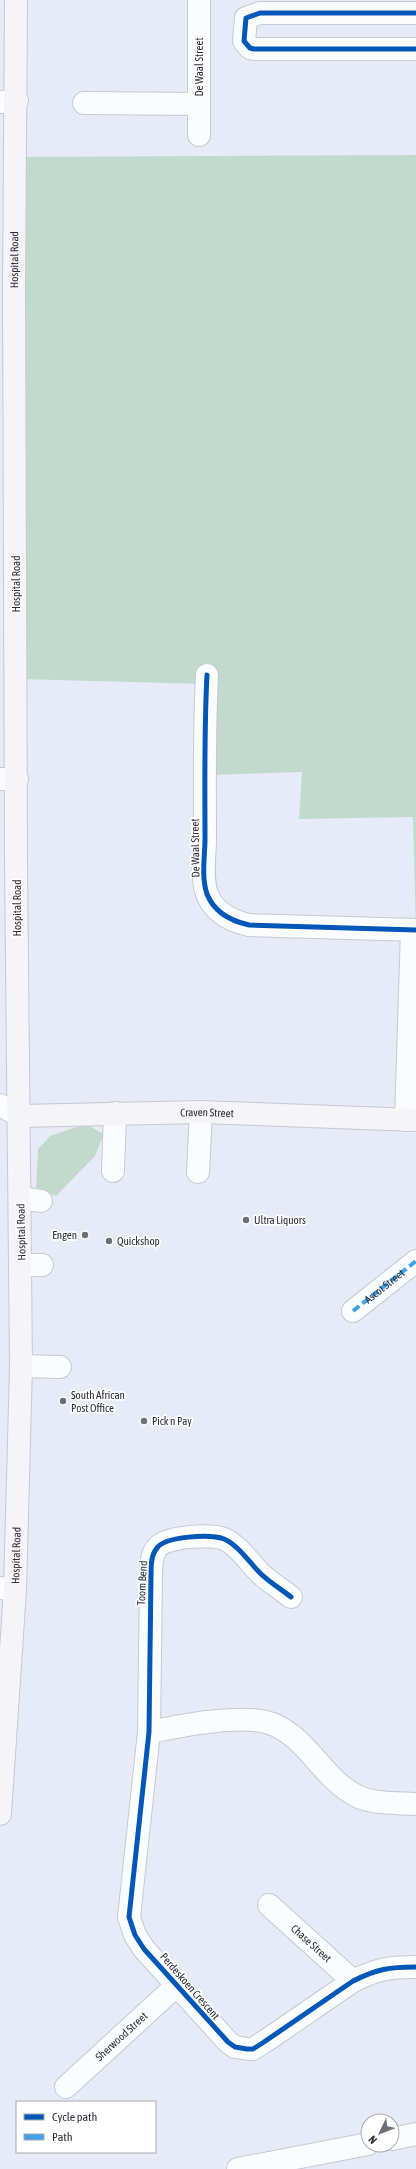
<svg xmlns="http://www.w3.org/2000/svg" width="416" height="2169" font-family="'Asap Condensed',sans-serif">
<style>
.green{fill:#c2dace}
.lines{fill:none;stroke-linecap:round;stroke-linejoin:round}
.minor-casing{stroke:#c6c8d3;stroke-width:24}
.major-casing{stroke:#c7c9d0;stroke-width:24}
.minor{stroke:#fbfcfe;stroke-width:22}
.major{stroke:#f4f4f9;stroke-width:22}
.quiet{stroke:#3ea3eb;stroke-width:4;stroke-dasharray:8 4;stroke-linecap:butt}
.cycleway-casing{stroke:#fff;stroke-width:8}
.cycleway{stroke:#0057b8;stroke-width:5}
.poi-dot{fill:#6c6e7a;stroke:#fff;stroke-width:1.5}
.labels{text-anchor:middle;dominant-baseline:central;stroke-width:3.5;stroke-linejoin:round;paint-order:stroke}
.street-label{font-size:11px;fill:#292b36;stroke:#fff}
.poi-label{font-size:11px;fill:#292b36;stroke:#fff;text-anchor:start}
</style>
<rect width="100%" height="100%" fill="#e7eaf7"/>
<path class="green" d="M416,155V933L413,817L299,819L302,772L209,775L206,684L18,679L15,157Z
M85,1124L104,1134L95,1156L56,1196L36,1190L38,1149L50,1136Z"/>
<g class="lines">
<defs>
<g id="minor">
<path d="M416,13H260L246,18L244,41L250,48L254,49H416"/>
<path d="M0,102L17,101"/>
<path d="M84,103L199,104"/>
<path d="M199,135V0"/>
<path d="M207,675C204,730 205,785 205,839C205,856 201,877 207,894C214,912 231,921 249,925L416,930"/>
<path d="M0,779H17"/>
<path d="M0,1105L20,1116"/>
<path d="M406,1120L412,930"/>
<path d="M113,1171L115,1113"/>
<path d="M198,1172L201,1112"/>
<path d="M20,1198L41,1201"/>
<path d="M21,1265H42"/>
<path id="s1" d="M353,1311L416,1261"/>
<path d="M21,1366L60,1367"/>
<path d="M0,1588L15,1590"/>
<path d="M291,1597C281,1589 269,1582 260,1573C249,1562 238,1545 224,1539C211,1534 165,1536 157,1548C151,1555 151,1566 151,1575L149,1732L129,1917L135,1935L144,1949L228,2042L235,2047L247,2049H253L264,2042L353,1981C377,1969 389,1967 416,1967"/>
<path d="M149,1732C179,1726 247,1712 275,1725C310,1741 324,1781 359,1797C376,1804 398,1803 416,1804"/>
<path id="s2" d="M269,1905L353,1981"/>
<path id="s3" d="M66,2087L176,1986"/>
<path d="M392,2139L416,2134"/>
<path d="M238,2169L368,2144"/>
</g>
<g id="major">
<path id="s4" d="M20,1116L201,1112L416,1120"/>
<path id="s5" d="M0,1814L15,1590L21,1366L16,861L14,291L16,0"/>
</g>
</defs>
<use href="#minor" class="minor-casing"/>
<use href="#major" class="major-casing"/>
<use href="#minor" class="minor"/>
<use href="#major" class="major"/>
<path class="quiet" d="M353,1311L416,1261"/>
<defs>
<path id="cycleway" d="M416,13H260L246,18L244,41L250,48L254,49H416
M207,675C204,730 205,785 205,839C205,856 201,877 207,894C214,912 231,921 249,925L416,930
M291,1597C281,1589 269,1582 260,1573C249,1562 238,1545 224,1539C211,1534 165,1536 157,1548C151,1555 151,1566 151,1575L149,1732L129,1917L135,1935L144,1949L228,2042L235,2047L247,2049H253L264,2042L353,1981C377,1969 389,1967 416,1967"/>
</defs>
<use href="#cycleway" class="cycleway-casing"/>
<use href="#cycleway" class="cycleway"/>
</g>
<g class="poi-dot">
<circle cx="246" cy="1220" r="4"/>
<circle cx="85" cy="1235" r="4"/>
<circle cx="109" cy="1241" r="4"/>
<circle cx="63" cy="1401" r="4"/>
<circle cx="144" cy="1421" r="4"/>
</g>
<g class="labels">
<g class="street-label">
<text transform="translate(199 67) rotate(-90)">De Waal Street</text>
<text stroke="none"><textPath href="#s5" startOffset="1555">Hospital Road</textPath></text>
<text transform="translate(16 584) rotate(-90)">Hospital Road</text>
<text transform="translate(195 848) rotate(-91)">De Waal Street</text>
<text transform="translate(17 908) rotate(-90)">Hospital Road</text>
<text stroke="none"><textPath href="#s4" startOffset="187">Craven Street</textPath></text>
<text transform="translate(21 1232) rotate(-91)">Hospital Road</text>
<text stroke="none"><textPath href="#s1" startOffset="40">Ascot Street</textPath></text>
<text stroke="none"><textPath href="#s5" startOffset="259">Hospital Road</textPath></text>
<text transform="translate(142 1583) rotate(-87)">Toom Bend</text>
<text stroke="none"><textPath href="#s2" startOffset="57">Chase Street</textPath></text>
<text transform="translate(190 1986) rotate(49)">Perdeskoen Crescent</text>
<text stroke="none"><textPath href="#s3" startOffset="75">Sherwood Street</textPath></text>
</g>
<g class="poi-label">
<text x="254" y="1220">Ultra Liquors</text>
<text x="77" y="1235" text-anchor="end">Engen</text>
<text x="117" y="1241">Quickshop</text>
<text x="71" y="1395">South African<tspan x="71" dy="13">Post Office</tspan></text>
<text x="152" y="1421">Pick n Pay</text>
</g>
</g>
<rect x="16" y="2101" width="140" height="52" fill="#ffffff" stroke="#a9aaaf"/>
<rect x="24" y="2114" width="20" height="6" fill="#0057b8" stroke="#a9aaaf"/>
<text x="52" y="2121" font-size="12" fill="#292b36">Cycle path</text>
<rect x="24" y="2134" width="20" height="6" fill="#3ea3eb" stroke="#a9aaaf"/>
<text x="52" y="2141" font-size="12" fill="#292b36">Path</text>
<g transform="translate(380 2133) rotate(227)"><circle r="19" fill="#ffffff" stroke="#a9aaaf"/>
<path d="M0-3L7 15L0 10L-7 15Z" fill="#6c6e7a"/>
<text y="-6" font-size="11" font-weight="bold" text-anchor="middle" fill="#292b36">N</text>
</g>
</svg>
